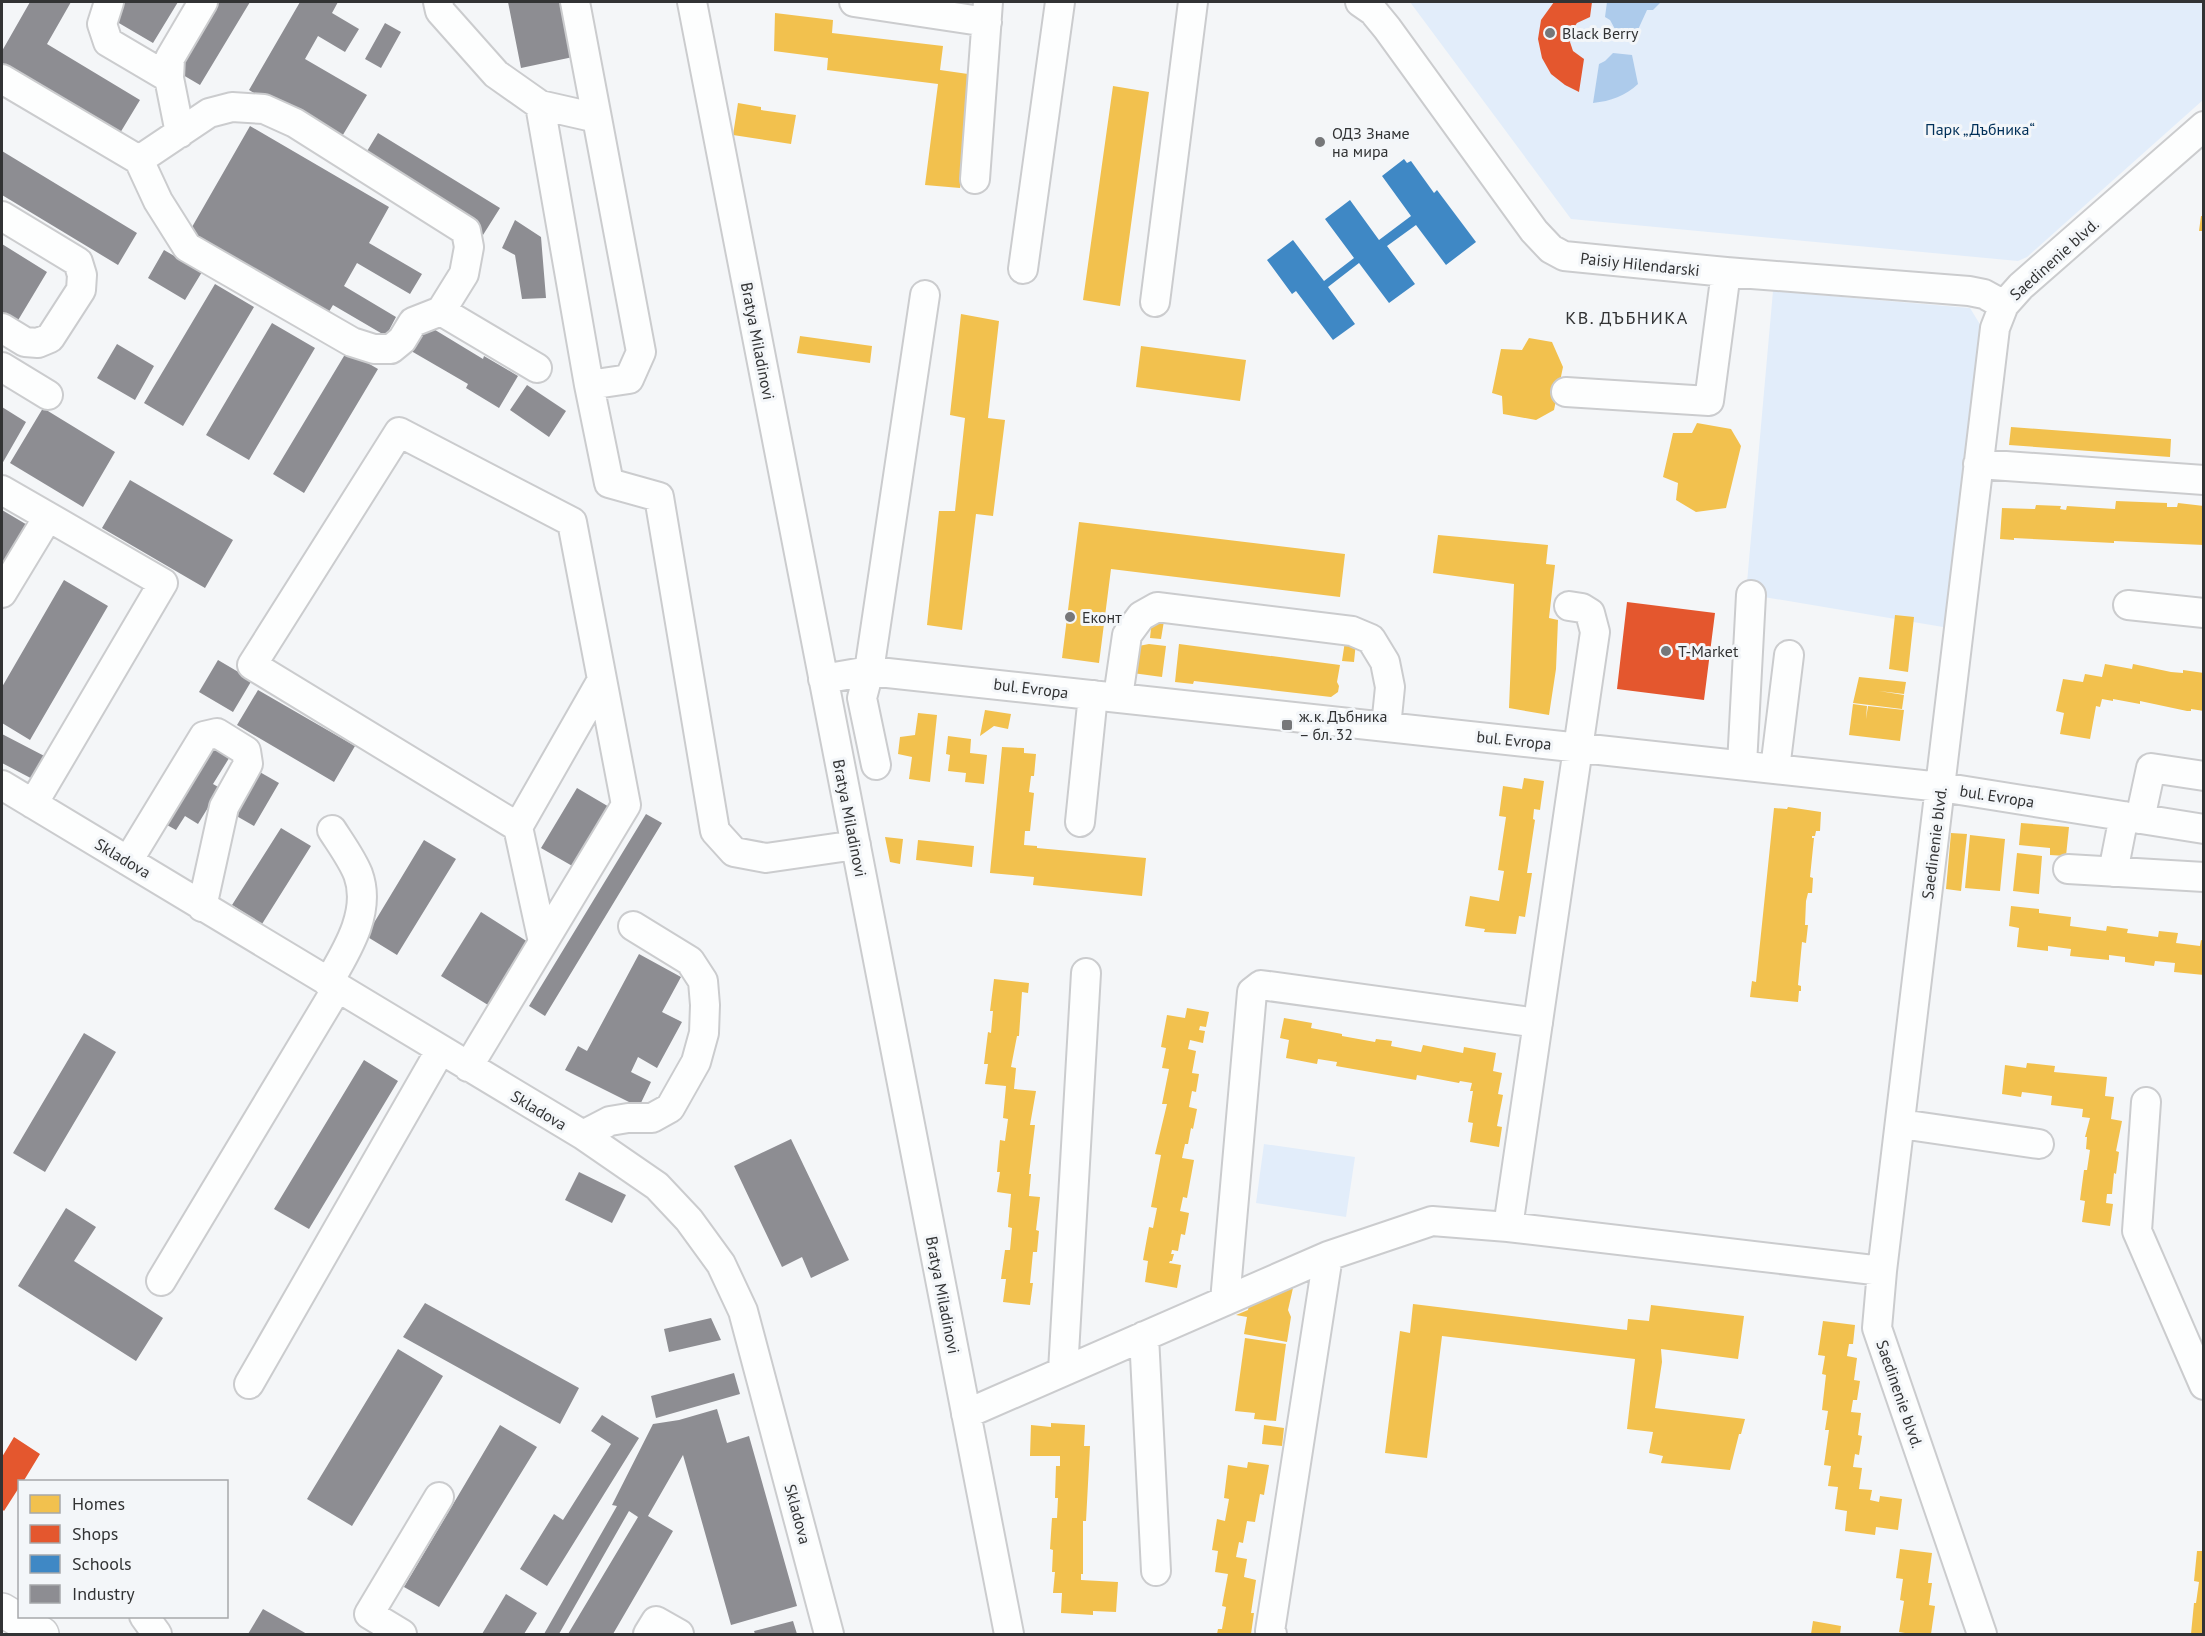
<svg xmlns="http://www.w3.org/2000/svg" width="2205" height="1636" font-family="'PT Sans',sans-serif">
<style>
.green{fill:#e2edfa}
.water{fill:#adcbeb}
.homes{fill:#f2c14e}
.shops{fill:#e4572e}
.schools{fill:#3f88c5}
.industry{fill:#8d8d92}
.lines{fill:none;stroke-linecap:round;stroke-linejoin:round}
.minor-casing{stroke:#cbccce;stroke-width:32}
.major-casing{stroke:#cbccce;stroke-width:36}
.minor{stroke:#fdfefe;stroke-width:28}
.major{stroke:#fdfefe;stroke-width:33}
.poi-dot{fill:#767779;stroke:#f3f6f9;stroke-width:2}
.labels{text-anchor:middle;dominant-baseline:central;stroke-width:6;stroke-linejoin:round;paint-order:stroke}
.poi-label{font-size:16px;fill:#323334;stroke:#f3f6f9;text-anchor:start}
.park-label{font-size:16px;fill:#013058;stroke:#f3f6f9}
.street-label{font-size:16px;fill:#323334;stroke:#f3f6f9}
.neighbourhood-label{font-size:18px;letter-spacing:1.5px;fill:#323334;stroke:#f3f6f9}
</style>
<rect width="100%" height="100%" fill="#f4f6f8"/>
<path class="green" d="M1410,2H2203V100L2027,257L2018,261L1571,219Z
M1773,291L1970,308L1981,326L1949,628L1746,594Z
M1264,1144L1355,1157L1346,1217L1256,1203Z"/>
<path class="water" d="M1607,2H1661L1653,10H1647L1636,34L1616,31L1610,20L1605,17Z
M1613,53L1632,55L1638,84C1625,96 1611,101 1593,103L1599,64L1605,61Z"/>
<path class="homes" d="M775,13L833,20L832,33L943,46L940,70L975,75L960,188L925,185L938,84L827,70L828,58L774,51Z
M1113,86L1149,92L1120,306L1083,300Z
M738,103L761,107V110L796,115L791,144L733,135Z
M2201,216H2204V231H2199Z
M961,314L999,321L988,418L1005,420L993,516L976,514L962,630L927,625L939,511H955L965,418L950,415Z
M800,336L872,346L870,363L797,353Z
M1529,338L1552,342L1563,367L1554,410L1536,420L1503,414L1502,396L1492,393L1501,349L1522,350Z
M1141,346L1246,360L1240,401L1136,387Z
M1697,423L1731,429L1741,446L1726,508L1696,512L1676,500L1678,483L1663,477L1673,433H1692Z
M2011,427L2171,439L2170,457L2009,445Z
M2116,501L2167,503V507H2177L2178,503L2204,506V545L2114,541V543L2014,538V540L2000,539L2002,508L2035,509L2036,505L2061,506L2060,509L2066,510L2067,506L2115,509Z
M1079,522L1345,554L1340,597L1111,569L1099,663L1062,658Z
M1438,535L1548,545L1546,564L1555,565L1549,618L1558,620L1556,669L1549,715L1509,708L1514,584L1433,573Z
M1895,615L1914,617L1908,672L1889,669Z
M1152,619L1164,621L1161,639L1150,638Z
M1345,641L1356,642L1354,662L1342,661Z
M1149,644L1166,646L1162,677L1125,672L1128,648Z
M1179,644L1340,665L1337,682L1339,686L1338,692L1331,697L1194,681L1193,684L1175,682Z
M2105,664L2132,669L2133,664L2171,672L2183,673V670L2204,673V711L2191,709V711H2187L2140,701V704L2113,699V701L2102,699L2100,707L2096,706L2090,739L2060,734L2064,713L2056,711L2063,679L2083,682L2085,674L2102,677Z
M1859,677L1906,682L1904,694L1879,691L1904,695L1902,709L1853,703Z
M1853,704L1867,706L1866,719L1868,706L1904,710L1900,741L1849,735Z
M985,710L1011,714L1008,729L994,726L980,736Z
M918,713L937,715L930,782L909,779L912,757L898,754L900,737L915,735Z
M948,736L971,739L970,753L987,755L984,784L965,782L966,773L948,771L950,755L946,754Z
M1002,747L1024,748V753L1036,754L1034,776H1031L1029,792L1034,793L1030,831H1025L1024,845L1037,846V848L1146,858L1142,896L1033,885L1034,877L990,873Z
M1524,778L1544,781L1540,810L1534,809L1533,819L1535,820L1527,873H1532L1525,917L1519,916L1516,934L1484,932L1485,929L1465,926L1470,896L1499,901L1504,871L1498,870L1506,817L1499,816L1503,786L1522,789Z
M1788,807L1821,812L1820,831H1816L1815,836H1812V838H1814L1810,877L1813,878L1812,893H1808L1806,901L1805,925H1808L1806,943L1802,942L1798,985L1801,986V991H1799L1798,1002L1750,997L1752,981L1756,982L1774,808L1787,809Z
M2021,823L2069,827L2066,856L2050,855V848L2019,845Z
M1951,833L1967,834L1961,891L1946,889Z
M1970,835L2005,839L2000,891L1965,888Z
M885,837L903,839L900,864L890,862Z
M918,840L974,846L972,867L916,860Z
M2017,853L2042,856L2039,894L2013,891Z
M2011,906L2039,909V913L2071,917L2070,926L2106,931L2107,926L2128,929L2127,933L2158,937L2159,931L2178,933L2176,943L2200,946L2201,940L2204,941V975L2174,972L2175,963L2155,961L2154,966L2125,962V957L2109,955V960L2070,956L2071,949L2048,946V951L2017,947L2019,928L2009,926Z
M994,979L1029,983L1028,993L1022,992L1019,1036H1017L1011,1067L1016,1068L1014,1089L1036,1091L1030,1125H1035L1029,1174H1031L1029,1196L1040,1197L1036,1230L1039,1231L1037,1252H1033L1030,1283H1033L1030,1305L1003,1302L1006,1279H1001L1005,1250H1010L1012,1228L1008,1227L1011,1194L997,1192L1000,1172H997L1000,1140L1005,1141L1008,1119L1003,1118L1006,1086L985,1084L988,1064H984L988,1032L991,1033L993,1011H990Z
M1187,1008L1209,1012L1206,1027L1200,1026L1199,1030L1205,1031L1203,1043L1190,1040L1188,1049L1196,1051L1192,1073L1199,1074L1196,1092L1192,1091L1189,1107L1197,1109L1193,1129L1191,1128L1188,1144H1185L1182,1158L1194,1160L1187,1198L1183,1197L1180,1211L1189,1213L1185,1235L1181,1234L1178,1251L1172,1250L1171,1254H1174L1172,1261H1170L1169,1263L1181,1265L1177,1288L1145,1282L1148,1261L1143,1260L1149,1227L1153,1228L1157,1208L1151,1207L1161,1155L1155,1154L1167,1104H1162L1169,1069L1162,1068L1166,1048L1161,1047L1167,1015L1185,1018Z
M1284,1018L1312,1023L1311,1028L1342,1034V1036L1375,1042L1376,1039L1392,1041L1391,1046L1421,1052L1423,1045L1463,1053L1464,1047L1496,1053L1493,1071L1502,1073L1498,1094L1503,1095L1497,1126L1502,1127L1499,1147L1470,1142L1473,1123L1468,1122L1473,1091H1470L1472,1083L1460,1081L1459,1083L1417,1075L1416,1080L1336,1066L1337,1062L1318,1059L1317,1064L1286,1058L1289,1040L1280,1038Z
M2027,1063L2055,1066L2054,1072L2107,1077L2105,1096L2114,1097L2111,1119L2122,1121L2116,1151L2119,1152L2116,1174L2114,1173L2112,1194H2107L2106,1203L2113,1204L2110,1226L2082,1222L2085,1201L2080,1200L2084,1170H2087L2090,1150L2086,1149L2087,1137H2085L2090,1118L2082,1117L2083,1109L2051,1105L2052,1096L2022,1092L2021,1097L2002,1094L2005,1065L2026,1068Z
M1293,1288L1288,1310L1291,1317L1287,1342L1244,1334L1247,1317L1236,1315L1248,1310L1250,1299Z
M1413,1304L1627,1330L1628,1319L1649,1321L1651,1305L1744,1316L1738,1359L1661,1349L1662,1362L1655,1408L1745,1419L1741,1434H1739L1730,1470L1661,1463L1663,1456L1649,1453L1653,1432L1627,1429L1635,1359L1442,1336L1427,1458L1385,1453L1400,1331L1410,1333Z
M1823,1321L1855,1325L1853,1344H1849L1847,1356L1857,1358L1854,1380L1860,1381L1857,1400H1853L1851,1412L1861,1413L1858,1435L1862,1436L1859,1455L1855,1454L1853,1467L1862,1468L1859,1489L1872,1490L1870,1500L1879,1502L1880,1496L1902,1499L1898,1530L1876,1527L1875,1535L1845,1531L1847,1511L1835,1509L1838,1487L1828,1486L1831,1466L1824,1465L1829,1430H1825L1828,1411L1822,1410L1826,1375L1822,1374L1825,1356L1818,1355Z
M1245,1338L1286,1344L1276,1421L1254,1419L1255,1413L1235,1411Z
M1051,1423L1085,1425L1084,1446H1090L1086,1521H1083V1574H1081V1580L1118,1582L1116,1612L1093,1611V1615L1061,1613L1062,1593H1053L1055,1572H1052L1053,1550L1050,1549L1052,1518H1057L1058,1498H1055L1056,1466H1060V1456H1030L1031,1425L1051,1427Z
M1264,1425L1284,1428L1282,1446L1262,1444Z
M1248,1462L1269,1465L1264,1495L1260,1494L1255,1522L1247,1521L1243,1543L1239,1542L1236,1557L1247,1559L1244,1577L1256,1580L1251,1613H1254L1251,1634H1217L1218,1629H1222L1226,1607L1222,1606L1228,1574L1215,1572L1218,1551L1212,1550L1217,1519L1225,1521L1229,1499L1224,1498L1228,1465L1247,1468Z
M1900,1549L1932,1553L1928,1583H1932L1929,1605L1935,1606L1931,1634H1905V1633L1899,1632L1904,1601L1900,1600L1903,1579L1896,1578Z
M2197,1551H2204V1634H2191L2194,1603H2196L2199,1582L2194,1581Z
M1813,1621L1841,1626L1840,1634H1811Z"/>
<path class="shops" d="M1554,2H1592L1590,17L1577,23L1571,32L1570,42L1573,51L1584,59L1579,92L1565,85L1551,74L1542,58L1538,39L1541,20Z
M1627,602L1715,613L1704,700L1617,689Z
M14,1437L40,1454L23,1482H20V1486L4,1511L2,1509V1457Z"/>
<path class="schools" d="M1404,159L1407,163L1411,161L1434,193L1437,190L1476,242L1446,265L1416,225L1387,246L1415,284L1389,303L1359,263L1328,287L1355,324L1333,340L1296,291L1292,294L1267,260L1293,240L1324,281L1354,258L1325,219L1350,200L1379,240L1411,216L1382,176Z"/>
<path class="industry" d="M30,2H71L47,44L140,100L114,143L2,76V51Z
M122,2H178L153,43L112,19Z
M211,2H250L200,85L171,68Z
M300,2H338L332,13L359,29L345,52L318,36L305,59L367,95L338,143L249,90Z
M508,2H562L573,57L521,68Z
M385,23L401,32L381,68L365,59Z
M250,126L389,207L369,243L422,274L410,294L357,263L344,286L396,317L386,336L333,305L327,315L188,234Z
M378,133L500,208L483,235L361,161Z
M2,151L137,233L118,265L2,195Z
M515,220L541,237L546,298L522,299L515,255L502,248Z
M2,244L47,272L14,327L2,319Z
M164,250L202,272L185,300L148,278Z
M215,284L254,307L183,426L144,403Z
M422,322L483,359L484,356L518,376L499,408L466,388L468,384L406,348Z
M272,323L315,348L249,460L206,435Z
M117,344L154,366L135,400L97,378Z
M347,351L378,369L304,493L273,474Z
M527,385L566,411L549,437L510,410Z
M2,407L26,422L2,464Z
M43,408L115,452L83,507L10,463Z
M130,480L233,540L205,588L102,528Z
M2,510L29,526L2,572Z
M64,580L108,606L30,740L2,723V687Z
M218,660L252,680L233,712L199,692Z
M258,690L355,746L334,782L237,725Z
M2,734L54,761L42,784L2,763Z
M206,740L231,755L213,784L220,788L198,824L185,816L176,830L158,820Z
M251,767L279,783L254,826L226,810Z
M577,788L616,811L581,871L541,848Z
M646,814L662,823L545,1016L529,1006Z
M281,828L311,846L262,924L232,905Z
M424,840L456,859L397,955L366,936Z
M481,912L528,942L488,1005L441,976Z
M639,954L681,977L662,1012L682,1022L657,1068L638,1057L631,1072L651,1082L639,1107L565,1070L578,1046L587,1051Z
M84,1033L116,1052L45,1172L13,1153Z
M364,1060L398,1081L309,1229L274,1209Z
M791,1139L849,1260L811,1278L802,1257L782,1267L734,1166Z
M579,1172L626,1195L612,1223L565,1200Z
M66,1208L96,1227L74,1261L163,1318L136,1361L18,1286Z
M425,1303L579,1388L560,1424L403,1337Z
M711,1318L721,1340L669,1352L664,1329Z
M398,1349L443,1376L352,1526L307,1499Z
M734,1373L740,1394L656,1418L651,1396Z
M717,1409L727,1443L749,1436L797,1606L731,1625L683,1455L648,1516L673,1531L613,1634H568L638,1517L629,1511L559,1634H544L617,1506L612,1505L653,1424L679,1420Z
M602,1415L639,1438L547,1586L520,1569L554,1514L563,1520L611,1444L591,1431Z
M500,1425L537,1447L439,1607L404,1587Z
M506,1594L537,1613L524,1634H482Z
M263,1609L307,1634H248Z
M793,1621L797,1634H755L754,1631Z"/>
<g class="lines">
<defs>
<path id="minor" d="M109,2L102,24L108,42L169,78
M438,2L440,11L496,74L540,105L589,385L609,483L659,497L715,831L734,852L766,858L856,845
M575,2L597,118
M692,2L1009,1634
M854,2L987,22
M1360,2L1373,11L1387,28L1534,231L1551,249L1564,256L1726,272L1969,291L1984,294L2004,305
M2,79L139,160L158,201L187,247L352,342L374,349H391L402,340L413,322L441,311L464,274L469,247L466,231L295,123L264,109L232,107L209,113L139,160
M540,105L597,118L641,352L629,379L589,385
M180,133L169,78L170,58L203,2
M975,179L988,2
M2,216L78,262L82,275L81,290L50,338L38,343L25,342L2,328
M1023,269L1060,2
M1155,302L1193,2
M441,311L537,368
M2,367L48,395
M1566,392L1709,401L1726,272
M1978,464L2204,480
M2,490L163,583L33,804
M2,593L48,517
M2128,605L2204,613
M823,679L869,671L1941,787L2204,829
M1118,697L1127,635L1141,616L1157,607L1352,631L1371,639L1385,662L1390,687L1386,727
M876,765L862,698L869,671L925,295
M1742,765L1751,595
M1775,769L1789,655
M2,785L583,1135L657,1186L689,1220L721,1264L743,1311L829,1634
M2140,819L2151,768L2204,776
M1080,822L1093,695
M518,827L602,680
M128,861L204,736L217,733L246,751L248,764L224,807L202,907
M2068,869L2204,877
M2113,872L2124,816
M328,983C346,952 372,912 358,874C352,859 341,844 332,830
M468,1067L626,805L572,522L399,432L252,665L518,827L543,942
M2146,1102L2137,1231L2204,1385
M1901,1124L2039,1144
M583,1135L610,1121L628,1118H652L670,1108L696,1062L704,1033L705,1005L703,981L690,961L633,926
M1508,1227L1595,632L1590,613L1582,608L1569,606
M161,1281L337,988
M1225,1301L1252,992L1261,985L1538,1023
M1144,1336L1156,1571
M1063,1371L1086,973
M249,1384L440,1051
M966,1414L1328,1256L1432,1221L1508,1227L1882,1271
M144,1616L157,1634
M402,1634L369,1614L439,1497
M648,1634L656,1621L679,1634
M1272,1634L1270,1631L1328,1256
M1982,1634L1877,1328L1882,1271L1995,328L2004,305L2021,286L2204,126"/>
<path id="major" d="M2,1610L42,1634"/>
</defs>
<use href="#minor" class="minor-casing"/>
<use href="#major" class="major-casing"/>
<use href="#minor" class="minor"/>
<use href="#major" class="major"/>
</g>
<g class="poi-dot">
<circle cx="1550" cy="33" r="6"/>
<circle cx="1320" cy="142" r="6"/>
<circle cx="1070" cy="617" r="6"/>
<circle cx="1666" cy="651" r="6"/>
<rect x="1281" y="719" width="12" height="12" rx="3"/>
</g>
<g class="labels">
<g class="poi-label">
<text x="1562" y="33">Black Berry</text>
<text x="1332" y="133">ОДЗ Знаме<tspan x="1332" dy="18">на мира</tspan></text>
<text x="1082" y="617">Еконт</text>
<text x="1678" y="651">T-Market</text>
<text x="1299" y="716">ж.к. Дъбника<tspan x="1299" dy="18">– бл. 32</tspan></text>
</g>
<g class="park-label">
<text x="1980" y="129">Парк „Дъбника“</text>
</g>
<g class="street-label">
<text transform="translate(2054 259) rotate(-42)">Saedinenie blvd.</text>
<text transform="translate(1640 264) rotate(6)">Paisiy Hilendarski</text>
<text transform="translate(758 341) rotate(79)">Bratya Miladinovi</text>
<text transform="translate(1031 688) rotate(7)">bul. Evropa</text>
<text transform="translate(1514 740) rotate(6)">bul. Evropa</text>
<text transform="translate(1997 796) rotate(9)">bul. Evropa</text>
<text transform="translate(850 818) rotate(79)">Bratya Miladinovi</text>
<text transform="translate(1934 843) rotate(-83)">Saedinenie blvd.</text>
<text transform="translate(123 858) rotate(31)">Skladova</text>
<text transform="translate(539 1110) rotate(31)">Skladova</text>
<text transform="translate(943 1295) rotate(79)">Bratya Miladinovi</text>
<text transform="translate(1900 1394) rotate(71)">Saedinenie blvd.</text>
<text transform="translate(798 1514) rotate(75)">Skladova</text>
</g>
<g class="neighbourhood-label">
<text x="1627" y="317">КВ. ДЪБНИКА</text>
</g>
</g>
<rect width="2205" height="1636" fill="none" stroke="#323334" stroke-width="6"/>
<rect x="18" y="1480" width="210" height="138" fill="#f3f6f9" stroke="#a6a8aa" stroke-width="1.5"/>
<rect x="30" y="1495" width="30" height="18" fill="#f2c14e" stroke="#a6a8aa" stroke-width="1.5"/>
<text x="72" y="1510" font-size="18" fill="#323334">Homes</text>
<rect x="30" y="1525" width="30" height="18" fill="#e4572e" stroke="#a6a8aa" stroke-width="1.5"/>
<text x="72" y="1540" font-size="18" fill="#323334">Shops</text>
<rect x="30" y="1555" width="30" height="18" fill="#3f88c5" stroke="#a6a8aa" stroke-width="1.5"/>
<text x="72" y="1570" font-size="18" fill="#323334">Schools</text>
<rect x="30" y="1585" width="30" height="18" fill="#8d8d92" stroke="#a6a8aa" stroke-width="1.5"/>
<text x="72" y="1600" font-size="18" fill="#323334">Industry</text>
</svg>
